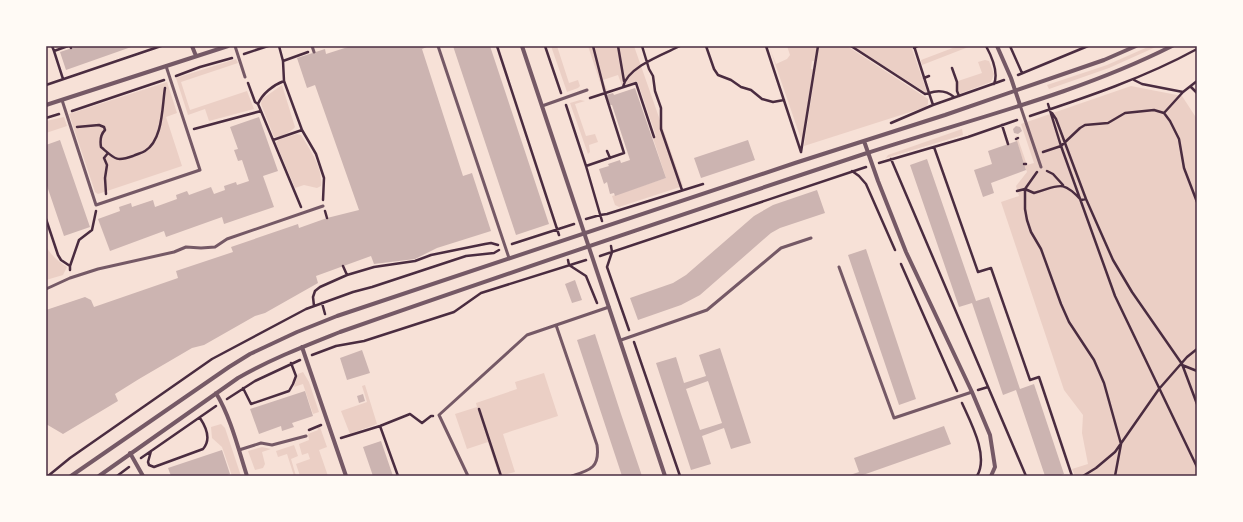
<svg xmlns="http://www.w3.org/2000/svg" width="1243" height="522" font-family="Commissioner,sans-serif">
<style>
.green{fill:#ebcfc5}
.building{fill:#ccb4b1;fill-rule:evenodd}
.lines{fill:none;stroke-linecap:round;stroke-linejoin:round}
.path{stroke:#4a2c40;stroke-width:2.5}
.service{stroke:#755966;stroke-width:3}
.minor{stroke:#755966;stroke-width:4}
.neatline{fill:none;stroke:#4a2c40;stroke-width:1.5}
</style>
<rect width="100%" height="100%" fill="#f7e1d7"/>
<path class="green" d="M551,46H557L569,83L578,80L580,86L578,88L567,92Z
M588,46H634L683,186L619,207L615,205L612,196L666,178L653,138L656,136L638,83L637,81L622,86L618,75L603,80L607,90L603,91Z
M769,46L776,64L787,59L790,55L787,46H817L814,61H812L811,69H813L802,142Z
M819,46H847L928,99V104L926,107L804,146Z
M853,46H911L927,92H925Z
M958,46H971L922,65L921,60Z
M1150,46H1158L1109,68L1049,89L1047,85L1107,65Z
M236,59L238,63L181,82L190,110L247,91L254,109L209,121L205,109L188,115L176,78Z
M985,60L989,61L994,74L991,82L959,94L958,90V81L982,73L978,62Z
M167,82L177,113L166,117L182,166L98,194L95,192L69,114Z
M282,85L295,127C290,133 281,137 274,137L261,104L262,99Z
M1131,86L1182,96L1197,119V476H1075L1072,469L1088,464L1082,433L1083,415L1064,390L1001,202L1019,196L1016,186L1027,172L1015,137L1017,136L1027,165L1034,163L1021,124Z
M580,100L585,101L575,104L586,136L595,134L598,142L589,145L590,152L588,154L570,103Z
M64,117L67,126L46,133V121Z
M962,129L963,135L886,158L888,155Z
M297,134L301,135C310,150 323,167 321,186L317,188L304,185L295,188L276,143L278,140Z
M46,245C49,254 59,262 67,267L63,275L46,280Z
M303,372L309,382L319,412L313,414L303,384L294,387L298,374Z
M544,373L558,416L503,434L515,472L499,476L488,442L467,449L455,414L477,407L476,403L517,389L515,382Z
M365,385L377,424L350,434L341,411L367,402L362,386Z
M221,424L225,428L241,476H232L222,447L212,438L211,427Z
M320,427L327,447L319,450L328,476H300L296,464L310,459L308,453L302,455L299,444L309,440L308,434L318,430L317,428Z
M294,445L298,456L291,459L296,476H294L287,454L278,457L276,451Z
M262,447L271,449L262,452L265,464L263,468L255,470L248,451Z"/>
<path class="building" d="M78,46H134L66,70L60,52Z
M351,46H429L422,49L463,176L472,173L491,231L437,248L415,259L374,264L371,256L316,276L318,283L265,313L255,316L204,345L192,348L139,379L115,394L118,401L63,434L46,424V310L85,297L91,300L94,307L178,278L176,271L233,252L231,247L298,224L299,228L327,218L359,210L315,85L307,88L297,58L325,49L326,54Z
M453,46H490L549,224L516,235Z
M635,88L666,178L615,196L614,193L610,194L607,182L604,184L599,169L609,166L608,164L620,160L621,163L630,160L612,105H610L606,95L613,93L614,95Z
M259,117L278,171L263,176L274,207L224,224L222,217L166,237L164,231L110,251L98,219L120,211L119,207L131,203L132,207L153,200L155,207L177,199L176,195L187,191L189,195L211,187L214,194L225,190L224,186L236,182L237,185L249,181L242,160L238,161L234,150L238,149L230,127Z
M1016,126L1020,127L1022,131L1018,134L1014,133L1013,129Z
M60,140L90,227L64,236L46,183V145Z
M748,140L755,160L701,178L694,158Z
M1017,141L1026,170L991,183L994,193L983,197L974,170L992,164L988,151Z
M927,159L976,301L989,297L1020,389L1034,384L1064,474L1058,476H1045L1016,390L1003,395L972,303L959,307L910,165Z
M817,190L825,213L780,228L771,233L700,295L681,305L638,320L630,298L673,283L686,275L754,216L773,205Z
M866,249L916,399L899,405L848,255Z
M575,280L582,300L572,303L565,284Z
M595,334L621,414L642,476H622L577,340Z
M720,348L751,443L731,449L724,428L702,436L711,464L691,470L656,363L676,357L684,383L706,376L699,355ZM708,381L722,423L700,430L686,389Z
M362,350L370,373L347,380L340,358Z
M305,391L313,416L292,423L294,427L282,431L281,426L259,434L250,409Z
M363,394L365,401L359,403L357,396Z
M944,426L951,444L860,476H847L859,472L854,458Z
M381,441L393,476H373L363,447Z
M222,450L230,474L225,476H171L168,468Z"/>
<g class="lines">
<path class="path" d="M52,46L54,51L68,46
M70,46L71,48
M279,46L283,61L284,81L302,130L316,154L324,178L323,200
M497,46L559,235
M545,46L561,93
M618,46L624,81
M642,46L649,69L653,76L655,91L661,108V129L682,190
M706,46L714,69L718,75L731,80L741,87L751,90L762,99L773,102L784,100
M766,46L801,152
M851,46L925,94L929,93L933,105
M914,46L929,93C938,90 947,91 954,97
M986,46C992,57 999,72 994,84
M1010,46L1022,73
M914,48L918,46
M54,51L63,79
M244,54L268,46
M283,61L308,52
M952,68L957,82V91L959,96
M1018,75L1088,46
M176,76L200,67L232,58
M924,78L929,76
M1134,80L1142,84L1183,92L1197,81
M248,83L255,102L258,104L301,207
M46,85L161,46
M623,87C627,67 664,54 680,46
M1191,87L1197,93
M590,98L636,83L654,137
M258,104C262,94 273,85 284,81
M1048,104L1061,146L1115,296L1197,467
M566,105L586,166L602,221
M72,111L164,80
M1052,113L1056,119L1086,199L1113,260L1132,292L1182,364L1197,404
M1164,113L1183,92
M1030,116C1087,97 1144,78 1197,49
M46,118L59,114
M891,123L933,105L1004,80
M1002,125L1008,144
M77,127L99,125L104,127L105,130C100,135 100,141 101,147C115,159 116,162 133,156C137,154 142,153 145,151C163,140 162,107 165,88
M194,129L261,111
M1016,139L1018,138
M273,140L302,130
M934,147L978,272L991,268L1030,380L1039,377L1072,476
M607,151L610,158
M801,152L818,46
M1043,152L1061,146L1080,128L1085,125L1108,123L1125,113L1154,110L1164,113L1170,121L1179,139L1184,168L1197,202
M891,159L1026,476
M879,163L968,137L1017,120
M1024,164H1026
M586,166L624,153L605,93L593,46
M852,171L859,176L866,184L895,250
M1047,171L1053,174L1063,185
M1037,172L1025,189V209L1027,220L1031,232L1041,249L1061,304L1069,322L1094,360L1104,383L1121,444L1115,476
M1017,191L1025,189L1034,193C1059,186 1062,179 1081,200L1086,199
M106,194L105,178L107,165L104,158L108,153
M325,211L327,218
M46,219L58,255L61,260L70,266
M586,219L600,215L607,214L703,184
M512,244L574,224
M611,246L612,252L607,267L629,330
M600,256L866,167
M568,260L569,265L586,276L597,303
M901,264L957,391
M343,266L347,275
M70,270V266L79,240L92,230L96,211
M322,303L325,314
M314,306L313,297L315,291L320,287L347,275L374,267L415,261L431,255L485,244L491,243L498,245
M634,342L680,476
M312,355L336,346L364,341L454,312L481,293L586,260
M1182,365L1197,371
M243,388L251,404L289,391L293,384L296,376L291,363
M978,390L988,387
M227,399L255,381L300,360
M962,403C971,423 989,456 977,476
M479,409L501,476
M380,426L398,476
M309,430L321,425
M341,438L380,426L410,414L422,423L431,416H433
M151,451L148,462L149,465L154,467L203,449C212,439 206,427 200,418
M141,458L216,406
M48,476L70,458L212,359L306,309L353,292L372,287L466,256L494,253L499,250
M117,476L129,467
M1083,476L1096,468L1115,452L1159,389L1187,357L1197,349"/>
<path class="service" d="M235,46L245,77
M312,46L314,52
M438,46L509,258
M62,100L96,205L200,170L166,66
M1020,105L1041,167
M542,106L587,90
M839,267L894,418L972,392
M46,289L70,278L98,269L174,252L186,247L201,248L215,247L227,239L323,206
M556,325L597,445C600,467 591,470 572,476
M621,340L707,310L781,248L811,238
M239,450L261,443L272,445L306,436
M468,476L439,415L527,335L609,307"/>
<path class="minor" d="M192,46L196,56
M522,46L665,476
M997,46L1011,78L1020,105
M46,105L228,46
M864,141L878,181L906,252L972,392L990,435L995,467L991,476
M302,347L346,476
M216,393C231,418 238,448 247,476
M130,453L143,476
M71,476L229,367L250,354L297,332L337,316L795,163L945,115L1104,60L1136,46
M99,476L238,378C271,359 305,346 340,332C514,271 689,212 864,154C967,120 1075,95 1172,46"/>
</g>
<rect width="1243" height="522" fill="none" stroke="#fffaf5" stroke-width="94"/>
<rect x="47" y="47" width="1149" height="428" class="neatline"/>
</svg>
